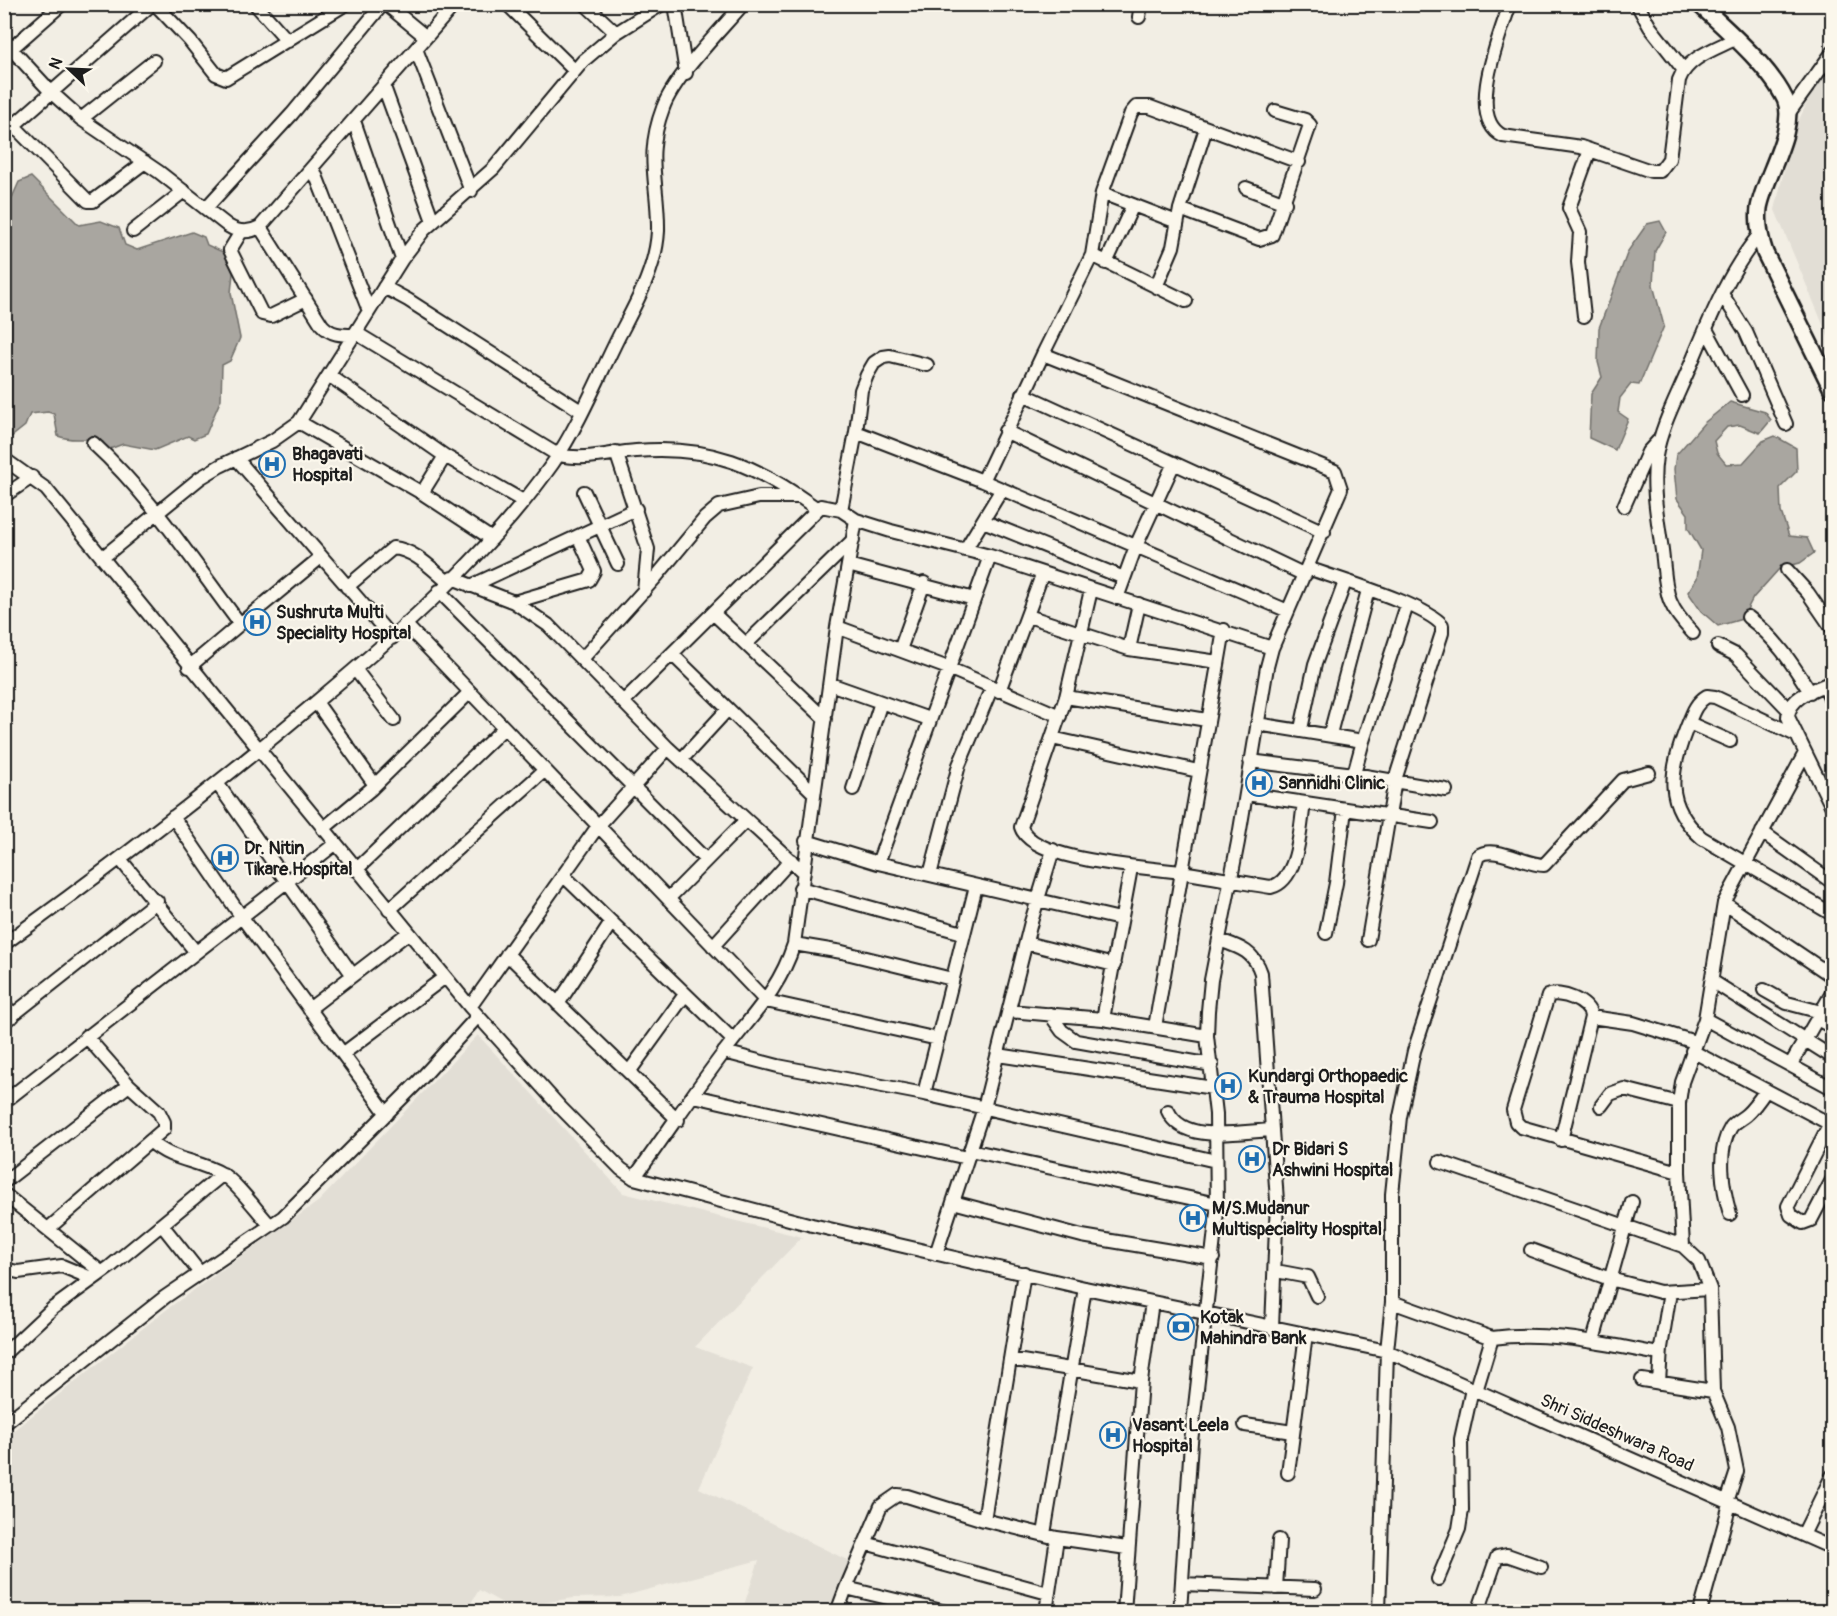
<svg xmlns="http://www.w3.org/2000/svg" width="1837" height="1616" font-family="Pangolin,sans-serif">
<style>
.built{fill:#e2ded5}
.water{fill:#a9a6a0;stroke:#716f6b;stroke-width:1.5}
.lines{fill:none;stroke-linecap:round;stroke-linejoin:round}
.minor-casing{stroke:#1c1c1c;stroke-width:16}
.major-casing{stroke:#1c1c1c;stroke-width:20}
.minor{stroke:#fbf7ec;stroke-width:12}
.major{stroke:#fbf7ec;stroke-width:15}
.labels{text-anchor:middle;dominant-baseline:central;stroke-width:4.5;stroke-linejoin:round;paint-order:stroke}
.poi-label{font-size:18px;font-weight:bold;fill:#1c1c1c;stroke:#fbf7ec;text-anchor:start}
.street-label{font-size:18px;fill:#1c1c1c;stroke:#fbf7ec}
</style>
<rect width="100%" height="100%" fill="#f2eee4"/>
<filter id="ink" filterUnits="userSpaceOnUse"><feTurbulence type="fractalNoise" baseFrequency=".0167" numOctaves="2"/><feDisplacementMap in="SourceGraphic" scale="12" xChannelSelector="R" yChannelSelector="G"/><feConvolveMatrix kernelMatrix="1 2 1 2 8 2 1 2 1" color-interpolation-filters="sRGB"/></filter>
<g filter="url(#ink)">
<path class="built" d="M1832,49V346L1775,210L1792,135Z
M478,1035L623,1193L802,1237L695,1347L753,1368L699,1488L849,1561L829,1611H758L744,1605L759,1560L620,1597L573,1598L511,1608L479,1590L466,1611H5V1437L170,1307L319,1201Z"/>
<path class="water" d="M31,177L79,225L101,221L119,228L125,245L137,250L192,232L204,237L207,245L225,253L233,273L231,293L240,338L230,361L222,365L221,399L206,434L194,439L188,436L155,450L123,444L107,450L103,442C87,435 74,443 58,436L54,414L48,412L30,414L25,426L5,442L4,231L9,220L6,211L19,182Z
M1660,221L1666,232L1655,251L1653,285L1664,326L1639,385L1631,384L1620,398L1618,412L1628,419L1615,450L1589,438L1591,394L1602,377L1598,362L1599,328L1628,251L1647,224Z
M1730,402L1765,412L1771,420L1760,433L1740,425L1727,427L1714,441L1717,453L1726,464L1743,463L1763,441L1775,436L1796,448L1797,471L1780,488L1781,512L1789,536L1807,538L1814,553L1800,563L1780,568L1753,598L1742,619L1718,626L1701,611L1688,592L1697,578L1701,550L1688,528V514L1677,499L1674,469L1676,455L1704,423Z"/>
<g class="lines">
<defs>
<path id="minor" d="M155,4L190,41L216,74L226,78L346,4
M255,4L288,41
M386,4L426,37
M507,4L574,70
M585,4L616,33
M675,4L686,73
M1510,4C1500,35 1465,118 1503,136L1581,147L1651,171H1660L1669,159L1679,80C1687,57 1716,49 1737,38
M1637,4L1650,27L1683,69
M1139,17L1141,4
M4,41L52,93L81,119L154,61
M416,49L471,191
M4,55L62,4
M384,87L433,221
M1788,114L1832,53
M81,119L159,172L228,226C239,233 249,233 260,227L455,4
M354,121L402,259
M14,126L88,201H93L145,162
M4,134L152,4
M313,168L369,311
M1246,188L1285,203
M1102,193L1177,222
M206,208L292,114L383,4
M1180,209L1259,239L1272,235L1310,125L1305,120L1275,111
M260,227L322,325C331,335 341,335 354,335
M133,231L184,191
M241,232L230,250L262,314L271,316L306,299
M1092,255L1186,301
M1106,263L1133,205
M384,287L408,300L581,411
M1156,287L1173,247L1180,209L1206,128
M1722,294L1746,332L1786,424
M1584,316L1578,262L1580,232L1569,208L1590,150
M1706,329L1742,395
M356,333L558,455C585,461 609,453 636,451C711,445 756,465 816,508
M1043,354L1092,255L1102,193L1131,113L1136,107H1150L1299,162
M330,376L445,456L523,501
M1023,394L1324,532
M299,422L422,493L492,539
M1005,431L1305,575
M856,432L983,481L1288,611
M93,443C150,495 194,563 240,624L189,667
M616,452L648,549L644,591
M236,458L392,638
M4,459L46,489L470,1007L561,1108L621,1169L634,1178L812,1225L1085,1288L1387,1351L1832,1548
M983,481L1043,354L1335,471L1341,489L1272,648L1267,667L1238,842L1211,980L1208,1011L1207,1036L1216,1114L1217,1212L1191,1442L1180,1612
M584,492L618,564
M422,493L445,456
M4,496L32,477
M1624,506L1648,452L1658,441
M841,510L856,432L861,390L867,375L874,363L883,357L890,356L927,365
M983,521L1124,578
M965,550L1002,489
M102,558L200,478L220,466L272,441L299,422L402,259L424,230L494,168L583,61L616,33L662,4
M848,565L974,599
M1308,568C1337,579 1425,604 1442,625V633L1395,780L1368,940
M1787,570L1808,593L1832,628
M452,578L514,602L548,625L668,748
M471,586L636,509
M347,587L393,548C415,550 432,569 448,582
M1091,590L1066,697L1021,827C1032,862 1148,867 1180,872C1211,876 1241,883 1271,887C1299,880 1300,828 1304,803
M439,591L706,860
M1117,598L1136,546L1174,463
M514,602L589,580L594,571L578,536
M713,613L825,719
M1028,616L1129,649L1218,662
M1748,617C1776,638 1792,663 1810,692
M240,624L321,557
M405,624L766,1001L938,1039
M837,627L948,668L1060,716
M1693,633C1663,602 1667,591 1662,551C1658,520 1651,488 1656,456C1661,427 1676,399 1688,371C1708,324 1726,275 1759,235
M746,644L853,540
M1718,646L1736,655L1788,709
M1129,649L1139,604
M900,650L924,583
M673,655L813,792
M582,659L656,577L705,518L719,506L759,497H799
M355,669L394,720
M1832,682C1816,689 1789,696 1788,717L1832,807
M830,684L929,719
M1825,686L1832,702
M999,691L1042,575
M1066,697L1207,720
M624,701L821,506L841,510L856,520L891,531L990,556L1272,648
M316,702L375,785
M1689,723L1730,741
M1257,724L1363,741L1407,605
M1301,729L1315,664L1345,582
M1330,734L1368,590
M1796,735L1715,697L1707,696C1695,703 1692,715 1687,727C1670,771 1663,804 1702,838L1832,914
M1052,738L1198,771
M681,760L728,709
M1250,761L1354,774L1446,790
M1354,774L1363,741
M217,783L352,974
M853,789L881,702
M1246,794L1432,822
M173,817L241,916L387,1114
M323,829L371,789L470,692
M1762,832L1832,882
M806,841L878,863L1120,919
M120,859L195,951
M878,863L990,556
M1131,868L1103,1019L1207,1036
M356,870L504,728
M563,875L733,1040
M930,875L959,765L992,687
M800,888L963,933
M668,899L746,820
M1724,903L1832,976
M389,910L545,770
M1326,933L1336,883L1345,809
M1219,940C1239,947 1254,951 1261,973L1277,1201L1272,1328
M1026,943L1114,965
M4,944C111,867 215,787 316,702C401,631 488,555 553,463C579,425 598,378 619,336C636,303 656,269 658,231C659,183 644,158 663,108C674,77 720,31 743,4
M794,944L842,952L952,979
M713,946L791,860
M507,954L678,1120
M1712,981L1832,1057
M1764,990L1787,1003L1821,1012
M4,1004L13,1016
M558,1004L611,923
M470,1007L598,826L668,748L801,870
M309,1009L408,933
M1009,1011L1103,1019
M1050,1014L1062,1031L1076,1041L1212,1065
M1591,1017C1590,1001 1559,990 1548,996L1513,1110L1516,1122L1521,1127L1679,1172
M1705,1019L1832,1088
M1817,1019L1832,1027
M4,1022L157,901
M1155,1027L1224,630
M1692,1051L1832,1125
M724,1052L778,1066L924,1094L1216,1161
M344,1053L445,977
M998,1055L1213,1088
M1791,1064L1832,993
M629,1072L684,996
M924,1094L976,886
M694,1096L967,1158
M4,1102L335,844
M1601,1106L1610,1094L1624,1089L1679,1103
M1168,1111C1183,1145 1242,1131 1272,1130
M1830,1123L1788,1206L1791,1215L1803,1223L1811,1220L1832,1180
M1561,1140L1591,1017L1633,1023L1695,1042
M150,1141C173,1162 197,1159 222,1174C237,1183 257,1211 270,1225
M970,1150L1217,1204
M1440,1162L1683,1246L1699,1261L1710,1289L1713,1391L1728,1427L1737,1471L1727,1502
M634,1178C665,1136 693,1093 725,1051C753,1014 779,990 794,944L837,627L856,520
M4,1182L129,1085
M4,1194L101,1272
M953,1202L1082,1236L1213,1258
M1730,1214C1723,1190 1716,1150 1731,1127C1735,1122 1741,1119 1746,1115C1754,1108 1760,1099 1766,1090
M162,1225L200,1273
M49,1228L164,1129V1122L159,1112L129,1085L86,1036
M1683,1246L1679,1172V1103L1682,1082L1705,1019L1724,903L1805,753
M1531,1250L1610,1279L1660,1292L1710,1289
M936,1254L984,1108L1031,922L1053,850
M4,1269L18,1272L62,1266L91,1278
M1276,1271L1308,1277L1317,1296
M1392,1302L1492,1338
M1593,1341L1632,1202
M4,1354L53,1308L111,1266L223,1174
M1010,1359L1141,1381
M1642,1380L1713,1391
M1659,1383L1661,1348L1670,1292
M1476,1391L1492,1338C1550,1330 1603,1344 1660,1354
M4,1424L165,1297L283,1217L418,1082L478,1016
M1245,1425L1293,1432
M1288,1473L1306,1334
M984,1520L1024,1273
M1044,1534L1085,1288
M1803,1535L1832,1476
M1057,1538L1127,1548
M865,1543L1048,1593
M1438,1579L1459,1529L1462,1510L1461,1439L1472,1389
M1182,1584L1315,1589
M846,1588L881,1506L897,1495L907,1496L984,1520L1057,1538L1046,1612
M1276,1588L1279,1540
M837,1612L846,1588L946,1612
M1124,1612L1141,1381L1152,1302
M1379,1612L1387,1351L1392,1302V1194L1400,1117L1414,1051L1478,856C1494,844 1525,865 1544,865L1623,780L1649,773
M1478,1612L1497,1557L1507,1555L1541,1567
M1700,1612L1730,1504"/>
<path id="major" d="M1699,4C1726,29 1769,66 1785,99C1798,127 1764,178 1759,208C1757,224 1760,238 1765,253L1832,389"/>
</defs>
<use href="#minor" class="minor-casing"/>
<use href="#major" class="major-casing"/>
<use href="#minor" class="minor"/>
<use href="#major" class="major"/>
</g>
</g>
<defs>
<symbol id="hospital-ring" viewBox="-11 -11 22 22"><circle r="9.5" fill="#fbf7ec" stroke="#1f6fb2" stroke-width="1.5"/><path d="M-5-5h3v3.5h4V-5h3V5h-3V1.5h-4V5h-3Z" fill="#1f6fb2"/></symbol>
<symbol id="bank-ring" viewBox="-11 -11 22 22"><circle r="9.5" fill="#fbf7ec" stroke="#1f6fb2" stroke-width="1.5"/><path d="M-6-4H6V4H-6ZM0-2.3a2.3 2.3 0 1 0 0 4.6a2.3 2.3 0 1 0 0-4.6Z" fill="#1f6fb2"/></symbol>
</defs>
<g fill-rule="evenodd">
<use href="#hospital-ring" x="257" y="449" width="30" height="30"/>
<use href="#hospital-ring" x="242" y="607" width="30" height="30"/>
<use href="#hospital-ring" x="1244" y="768" width="30" height="30"/>
<use href="#hospital-ring" x="210" y="843" width="30" height="30"/>
<use href="#hospital-ring" x="1213" y="1071" width="30" height="30"/>
<use href="#hospital-ring" x="1237" y="1144" width="30" height="30"/>
<use href="#hospital-ring" x="1178" y="1203" width="30" height="30"/>
<use href="#bank-ring" x="1166" y="1312" width="30" height="30"/>
<use href="#hospital-ring" x="1098" y="1420" width="30" height="30"/>
</g>
<g class="labels">
<g class="poi-label">
<text x="292" y="454">Bhagavati<tspan x="292" dy="21">Hospital</tspan></text>
<text x="276" y="612">Sushruta Multi<tspan x="276" dy="21">Speciality Hospital</tspan></text>
<text x="1278" y="783">Sannidhi Clinic</text>
<text x="244" y="848">Dr. Nitin<tspan x="244" dy="21">Tikare Hospital</tspan></text>
<text x="1248" y="1076">Kundargi Orthopaedic<tspan x="1248" dy="21">&amp; Trauma Hospital</tspan></text>
<text x="1272" y="1149">Dr Bidari S<tspan x="1272" dy="21">Ashwini Hospital</tspan></text>
<text x="1212" y="1208">M/S.Mudanur<tspan x="1212" dy="21">Multispeciality Hospital</tspan></text>
<text x="1200" y="1317">Kotak<tspan x="1200" dy="21">Mahindra Bank</tspan></text>
<text x="1132" y="1425">Vasant Leela<tspan x="1132" dy="21">Hospital</tspan></text>
</g>
<g class="street-label">
<text transform="translate(1617 1433) rotate(24)">Shri Siddeshwara Road</text>
</g>
</g>
<rect width="1837" height="1616" fill="none" stroke="#fbf7ec" stroke-width="24"/>
<rect x="12" y="12" width="1813" height="1592" fill="none" stroke="#1c1c1c" stroke-width="2" filter="url(#ink)"/>
<g transform="translate(69 69) rotate(293)" stroke="#fbf7ec" stroke-width="4.5" paint-order="stroke">
<path d="M0-4.5L10 22L0 15L-10 22Z" fill="#1c1c1c"/>
<text y="-9" font-size="16" font-weight="bold" text-anchor="middle" fill="#1c1c1c">N</text>
</g>
</svg>
